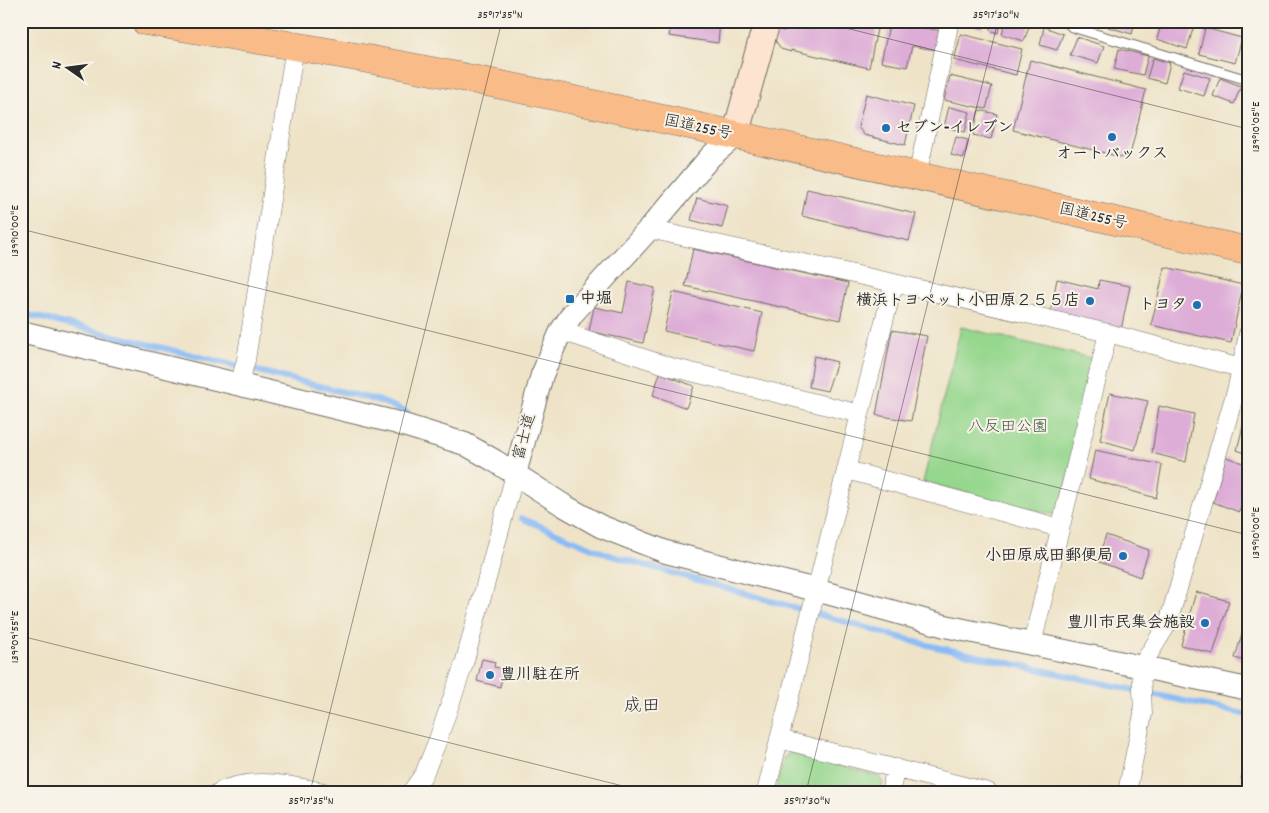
<svg xmlns="http://www.w3.org/2000/svg" width="1269" height="813" font-family="Dekko,'Klee One',sans-serif">
<style>
.green{fill:#96d78e;stroke:#60815c}
.lines{fill:none;stroke-linecap:round;stroke-linejoin:round}
.stream{stroke:#8abbf6;stroke-width:6}
.building{fill:#ddacd7}
.service-casing{stroke:#6f6b62;stroke-width:11}
.minor-casing{stroke:#6f6b62;stroke-width:19}
.tertiary-casing{stroke:#6f6b62;stroke-width:24}
.secondary-casing{stroke:#6f6b62;stroke-width:28}
.trunk-casing{stroke:#6f6b62;stroke-width:29}
.service{stroke:#fff;stroke-width:9}
.minor{stroke:#fff;stroke-width:18}
.tertiary{stroke:#fff;stroke-width:22}
.secondary{stroke:#fde4d0;stroke-width:26}
.trunk{stroke:#f9bc89;stroke-width:28}
.ticks{fill:none;stroke:#2b2b2b;stroke-width:1;stroke-opacity:0.45}
.poi-dot{fill:#1f6fb2;stroke:#f7f3e8;stroke-width:2}
.labels{text-anchor:middle;dominant-baseline:central;stroke-width:4;stroke-linejoin:round;paint-order:stroke}
.street-label{font-size:16px;fill:#2b2b2b;stroke:#f7f3e8}
.poi-label{font-size:16px;font-weight:bold;fill:#2b2b2b;stroke:#f7f3e8;text-anchor:end}
.park-label{font-size:16px;fill:#465644;stroke:#f7f3e8}
.neighbourhood-label{font-size:18px;fill:#2b2b2b;stroke:#f7f3e8}
.neatline{fill:none;stroke:#2b2b2b;stroke-width:2}
.ticks-label{font-size:12px;text-anchor:middle;fill:#2b2b2b}
</style>
<rect width="100%" height="100%" fill="#f7f3e8"/>
<filter id="ink" filterUnits="userSpaceOnUse"><feTurbulence type="fractalNoise" baseFrequency=".02" numOctaves="2"/><feDisplacementMap in="SourceGraphic" scale="10" xChannelSelector="R" yChannelSelector="G"/><feConvolveMatrix kernelMatrix="1 2 1 2 8 2 1 2 1" color-interpolation-filters="sRGB"/></filter>
<filter id="wash" filterUnits="userSpaceOnUse"><feTurbulence type="fractalNoise" baseFrequency=".0096" numOctaves="4" result="noise"/><feDisplacementMap in="SourceGraphic" scale="20" xChannelSelector="R" yChannelSelector="G"/><feGaussianBlur stdDeviation="1.12" result="paint"/><feColorMatrix in="noise" values="0 0 0 0 0 0 0 0 0 0 0 0 0 0 0 0 0 1.4 0 .05"/><feComposite in="paint" operator="in"/></filter>
<g filter="url(#wash)">
<rect width="100%" height="100%" fill="#eee3c7"/>
<path class="green" d="M961,327L1095,359L1059,516L923,482Z
M791,752L879,777L883,783L881,792H775L784,757Z"/>
<g class="lines">
<path class="stream" d="M21,313L380,401L407,412
M521,518L609,555L927,645L1248,715"/>
</g>
<g id="blocks">
<path class="building" d="M556,21H588L587,27Z
M672,21H720L718,43L669,36Z
M786,21H875L878,24L869,68L791,50V52L781,49L775,40L777,29L784,31Z
M890,21L941,31L936,50L912,46L907,67L881,62Z
M972,21H984L983,28L970,26Z
M992,21H1001L998,33L990,30Z
M1005,21H1031L1024,41L1002,34Z
M1110,21H1135L1132,34L1108,27Z
M1162,21H1169L1193,29L1187,49L1157,39Z
M1220,21H1248V26L1220,22Z
M1044,27L1063,34L1057,50L1040,45Z
M1205,28L1242,38L1235,63L1199,54Z
M961,34L1022,49L1016,75L954,60Z
M1077,37L1104,46L1098,63L1070,55Z
M1119,49L1148,56L1143,75L1114,69Z
M1153,58L1170,63L1165,83L1147,78Z
M1030,60L1146,90L1129,159L1013,130Z
M1184,70L1210,78L1204,96L1178,88Z
M950,76L992,86L986,109L944,100Z
M1220,78L1241,86L1234,104L1213,96Z
M866,94L914,106L905,145L864,135L858,127Z
M949,107L970,112L965,132L944,127Z
M979,110L997,114L991,139L973,135Z
M956,137L968,140L964,158L951,155Z
M807,189L916,214L909,241L802,216Z
M697,198L728,206L722,228L691,220Z
M693,249L848,283L840,320L685,286Z
M1165,267L1243,285L1231,343L1151,325Z
M1057,279L1098,289L1099,280L1130,286L1121,330L1050,314Z
M629,282L655,288L643,343L589,331L594,307L623,313Z
M673,292L762,313L754,351L664,331Z
M892,330L927,336L911,421L876,415Z
M814,356L837,362L827,391L809,387Z
M660,373L694,386L686,408L653,395Z
M1110,393L1148,401L1135,450L1100,440Z
M1159,406L1194,414L1186,462L1152,453Z
M1244,422L1248,424V454L1237,450Z
M1095,450L1162,465L1156,498L1089,479Z
M1226,457L1248,465V486L1239,512L1213,502Z
M1106,535L1149,550L1140,577L1097,561Z
M1196,592L1229,601L1213,654L1181,645Z
M1247,616L1248,617V662L1235,658Z
M482,659L495,662L494,667L504,669L500,687L477,681Z
M1247,756H1248V781L1241,779Z"/>
</g>
</g>
<g filter="url(#ink)">
<use href="#blocks" fill-opacity="0" stroke="#6f6b62" stroke-width="1"/>
<g class="lines">
<defs>
<path id="service" d="M1066,21L1072,27L1248,80"/>
<path id="minor" d="M917,177L950,21
M649,229L894,283L1108,333L1248,370
M561,331L671,367L860,414
M239,385L246,360L295,46
M847,470L1060,528
M1032,644L1108,333
M779,739L988,792
M219,792C251,776 290,785 323,792
M411,792L424,774L437,742L464,664L515,474
M766,792L860,414L894,283
M890,792L896,768
M1127,792L1143,714L1141,667L1168,623L1237,387L1248,334"/>
<path id="tertiary" d="M21,332L394,422L465,444L495,461L563,505L600,526L666,552L816,590L945,626L1248,689
M515,474L542,375L561,331L573,313L649,229L711,156L735,136"/>
<path id="secondary" d="M735,136L767,21"/>
<path id="trunk" d="M145,21C249,38 353,55 457,76C722,129 984,192 1248,251"/>
</defs>
<use href="#service" class="service-casing"/>
<use href="#minor" class="minor-casing"/>
<use href="#tertiary" class="tertiary-casing"/>
<use href="#secondary" class="secondary-casing"/>
<use href="#trunk" class="trunk-casing"/>
<use href="#service" class="service"/>
<use href="#minor" class="minor"/>
<use href="#tertiary" class="tertiary"/>
<use href="#secondary" class="secondary"/>
<use href="#trunk" class="trunk"/>
</g>
</g>
<path class="ticks" d="M818,21L1248,129M21,229L1248,535M21,636L647,792M310,792L502,21M806,792L998,21"/>
<g class="poi-dot">
<circle cx="886" cy="128" r="5"/>
<circle cx="1112" cy="137" r="5"/>
<rect x="565" y="294" width="10" height="10" rx="2.5"/>
<circle cx="1090" cy="301" r="5"/>
<circle cx="1197" cy="305" r="5"/>
<circle cx="1123" cy="556" r="5"/>
<circle cx="1205" cy="623" r="5"/>
<circle cx="490" cy="675" r="5"/>
</g>
<g class="labels">
<g class="street-label">
<text transform="translate(698 128) rotate(12)">国道255号</text>
<text transform="translate(1093 217) rotate(13)">国道255号</text>
<text transform="translate(525 437) rotate(-75)">富士道</text>
</g>
<g class="poi-label">
<text x="896" y="128" text-anchor="start">セブン-イレブン</text>
<text x="1112" y="154" text-anchor="middle">オートバックス</text>
<text x="580" y="299" text-anchor="start">中堀</text>
<text x="1080" y="301">横浜トヨペット小田原２５５店</text>
<text x="1187" y="305">トヨタ</text>
<text x="1113" y="556">小田原成田郵便局</text>
<text x="1195" y="623">豊川市民集会施設</text>
<text x="500" y="675" text-anchor="start">豊川駐在所</text>
</g>
<g class="park-label">
<text x="1008" y="427">八反田公園</text>
</g>
<g class="neighbourhood-label">
<text x="642" y="707">成田</text>
</g>
</g>
<rect width="1269" height="813" fill="none" stroke="#f7f3e8" stroke-width="55"/>
<g transform="translate(68 68) rotate(284)" stroke="#f7f3e8" stroke-width="4" paint-order="stroke">
<path d="M0-4L9 19L0 12L-9 19Z" fill="#2b2b2b"/>
<text y="-8" font-size="14" font-weight="bold" text-anchor="middle" fill="#2b2b2b">N</text>
</g>
<rect x="28" y="28" width="1214" height="758" class="neatline"/>
<g class="ticks-label">
<text x="500" y="18">35°17'35"N</text>
<text x="996" y="18">35°17'30"N</text>
<text transform="translate(1255 127) rotate(-90)" y="4">139°10'05"E</text>
<text transform="translate(14 231) rotate(-90)" y="4">139°10'00"E</text>
<text transform="translate(1255 533) rotate(-90)" y="4">139°10'00"E</text>
<text transform="translate(14 637) rotate(-90)" y="4">139°09'55"E</text>
<text x="311" y="804">35°17'35"N</text>
<text x="807" y="804">35°17'30"N</text>
</g>
</svg>
